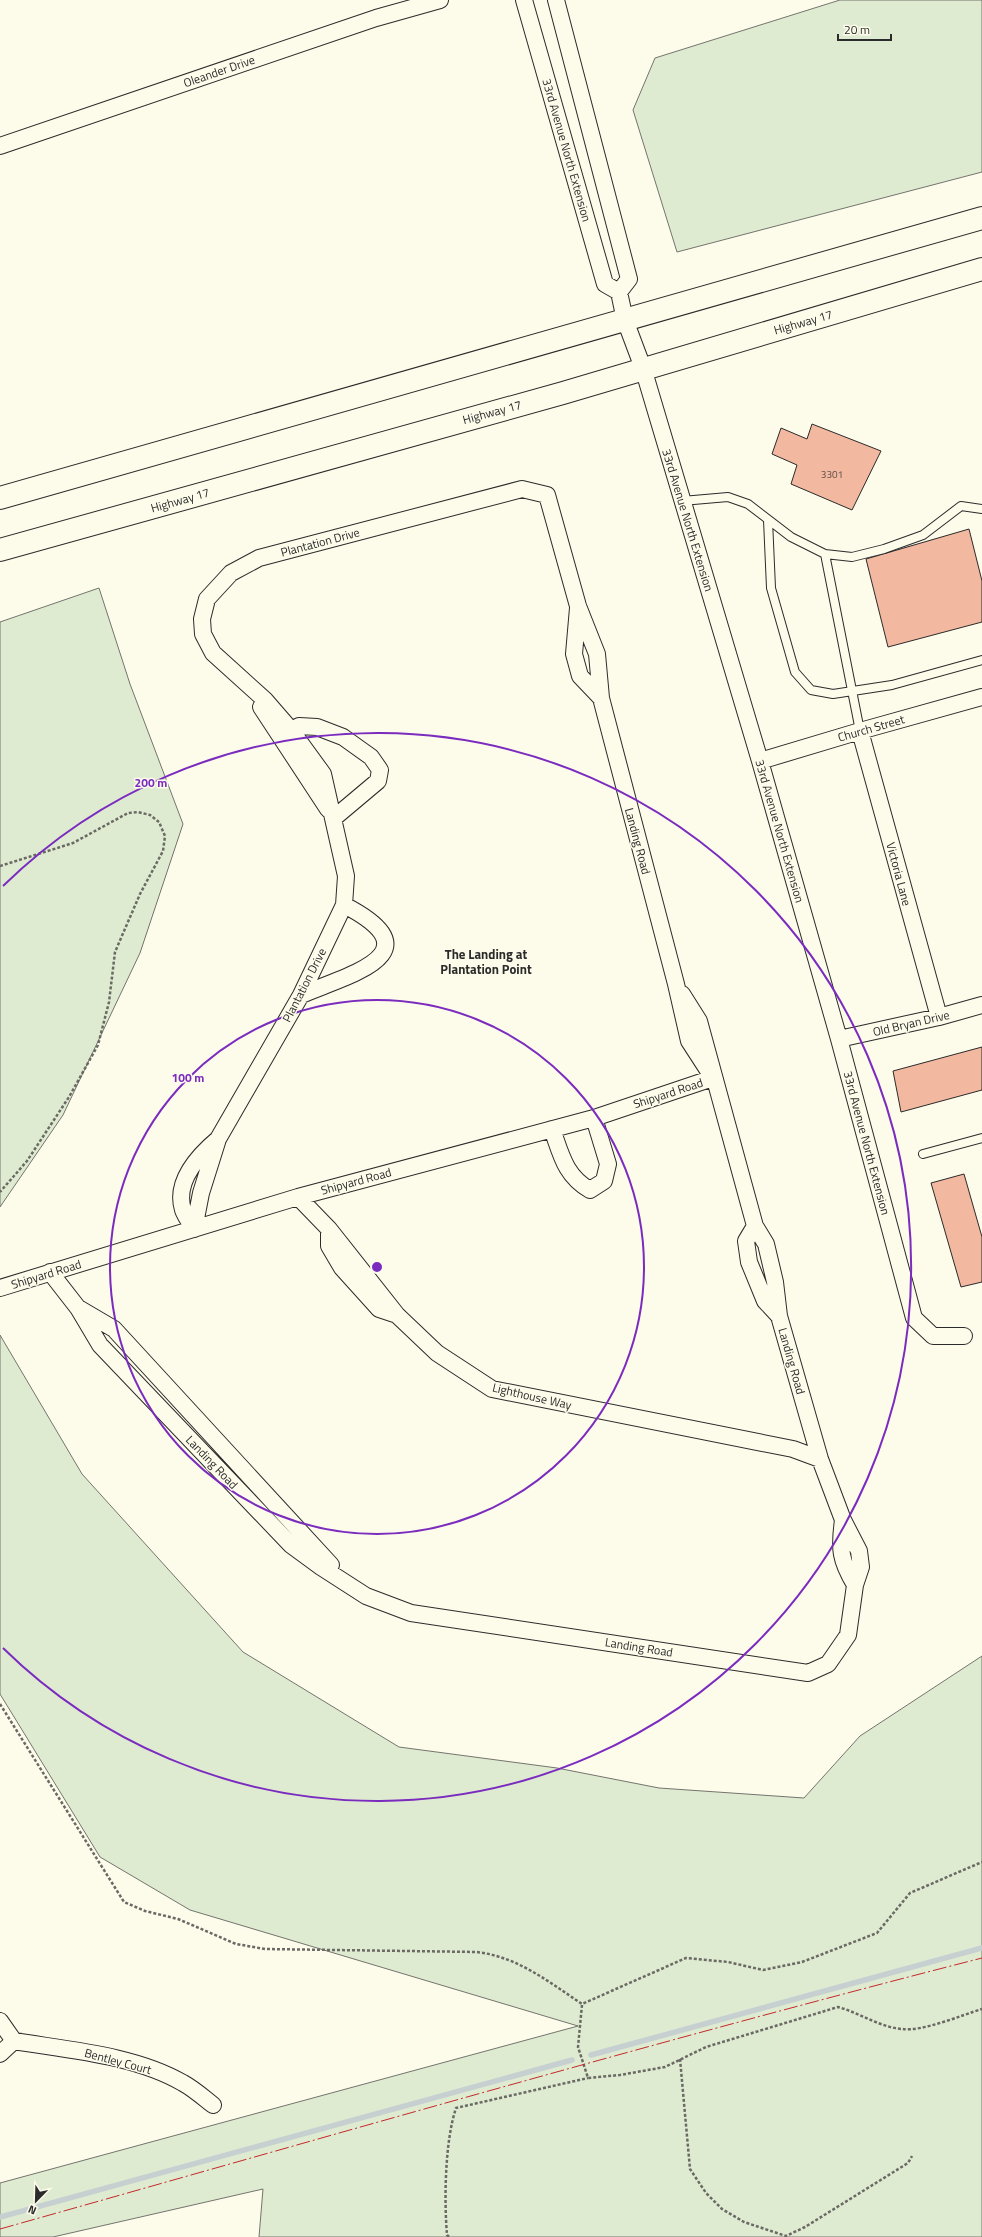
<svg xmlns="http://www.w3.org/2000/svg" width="982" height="2237" font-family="'Titillium Web',sans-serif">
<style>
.green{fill:#deebd1;stroke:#74746e}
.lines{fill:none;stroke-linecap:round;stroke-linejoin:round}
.stream{stroke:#c7d0d0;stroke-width:5.5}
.building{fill:#f2b8a0;stroke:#2b2b2b}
.service-casing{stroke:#2b2b2b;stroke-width:10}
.minor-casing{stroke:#2b2b2b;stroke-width:18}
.trunk-casing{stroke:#2b2b2b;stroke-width:24}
.path{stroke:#6a6964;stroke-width:2.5;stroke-dasharray:3 2;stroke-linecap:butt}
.service{stroke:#fdfbea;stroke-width:8}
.minor{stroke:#fdfbea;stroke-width:16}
.trunk{stroke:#fdfbea;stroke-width:22}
.power{stroke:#c62828;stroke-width:1;stroke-dasharray:14 3 2 3;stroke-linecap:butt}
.ring{fill:none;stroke:#7b2cbf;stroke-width:2}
.labels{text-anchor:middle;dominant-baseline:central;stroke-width:3;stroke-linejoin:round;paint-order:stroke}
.number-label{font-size:10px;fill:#5d4e48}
.street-label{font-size:12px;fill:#2b2b2b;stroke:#fdfbea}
.neighbourhood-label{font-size:13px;font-weight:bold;fill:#2b2b2b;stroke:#fdfbea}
.centre{fill:#7b2cbf;stroke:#fdfbea;stroke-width:2}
.ring-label{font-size:12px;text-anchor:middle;font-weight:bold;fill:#7b2cbf;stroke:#fdfbea;stroke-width:3;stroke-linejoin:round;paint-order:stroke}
</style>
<rect width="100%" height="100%" fill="#fdfbea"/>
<path class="green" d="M840,0H982V172L677,252L633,110L655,58Z
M99,588L130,684L183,824L140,953L63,1115L0,1207V622Z
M0,1335L82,1474L243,1652L399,1747L557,1768L659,1788L804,1798L860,1736L982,1656V2237H259L263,2189L53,2237H0V2183L578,2026L190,1910L100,1857L0,1694Z"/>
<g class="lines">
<path class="stream" d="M591,2055L982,1948
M0,2217L572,2060"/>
</g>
<path class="building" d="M812,424L881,451L852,510L791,484L797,465L772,454L781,428L807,439Z
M969,529L982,581V622L888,647L866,559Z
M982,1047V1090L901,1112L893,1071Z
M964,1174L982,1237V1282L961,1287L931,1183Z"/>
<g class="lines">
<defs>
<path id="service" d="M682,501L728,497L748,504L791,537L825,554L852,557L884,549L923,535L961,506L982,509
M768,520L771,588L795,672L811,690L833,694L892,685L982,660
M825,554L860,731
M923,1154L982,1138"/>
<path id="minor" d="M524,0L605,284L619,292L625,320L643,368L760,761L839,1039L914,1318L933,1336H964
M556,0L629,279L619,292
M0,146L376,18L440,0
M578,608L574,654L580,676L601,698
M261,707L328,809
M860,731L939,1017
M280,736L299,726L317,727L343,737L371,757L380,770L378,781L334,818
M760,761L860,731L982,697
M301,995C351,974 437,953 344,905
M839,1039L939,1017L982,1005
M552,1129C561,1154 565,1176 590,1190L604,1181L608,1164L594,1118
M298,1197L329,1229L397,1315L437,1353L492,1389L793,1449L820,1459
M755,1226L746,1241L749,1262L765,1301L779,1316
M194,1229L201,1193L218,1139L301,995L344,905L346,876L323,774L291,730L265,700L213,653L203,634L202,619L207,599L231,573L259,558L522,489L547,495L578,606L597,654L601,698L676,984L689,1041L713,1078
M194,1229C190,1223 185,1216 183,1210C174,1181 199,1155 218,1139
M329,1229V1246L342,1268L379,1309L394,1314
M50,1272L78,1308L100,1345L291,1545L321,1567L366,1596L411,1613L808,1673L828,1664L848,1635L855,1585L861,1567L859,1551L843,1520L820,1459L779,1316L775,1282L766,1244L755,1226L699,1021L682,994
M0,1288L298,1197L594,1118L713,1078
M80,1309L114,1329L331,1565
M843,1520C839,1549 840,1560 855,1585
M0,2021L14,2041
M0,2054L14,2041C68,2050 135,2055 183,2083C194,2089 204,2098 213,2105"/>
<path id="trunk" d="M0,498L982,218
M0,550L563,393L982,269"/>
</defs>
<use href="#service" class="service-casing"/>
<use href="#minor" class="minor-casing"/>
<use href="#trunk" class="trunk-casing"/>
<path class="path" d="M0,866L73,843L128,813L138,812L150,815L159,822L165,836L163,851L140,894L115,952L109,1002L98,1045L69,1097L27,1161L0,1192
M0,1704L124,1902L145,1911L178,1919L236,1944L265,1949L477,1952C518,1957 549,1982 582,2004L686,1958L728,1962L763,1970L802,1962L877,1933L910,1893L982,1862
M582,2005L578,2047L588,2078L620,2075L665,2067L706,2047L838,2007C860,2013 879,2027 902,2029C922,2032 962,2015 982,2009
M680,2059L690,2169L706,2193L722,2209L744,2222L786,2236L805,2227L908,2163L912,2156
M449,2237L447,2235C444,2199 445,2141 456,2108L588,2078"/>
<use href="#service" class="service"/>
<use href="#minor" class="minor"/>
<use href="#trunk" class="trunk"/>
<path class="power" d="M0,2229C327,2137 653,2042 982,1958"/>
</g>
<g class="ring">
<circle cx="377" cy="1267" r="267"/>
<path d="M3 886A534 534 0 1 1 3 1648"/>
</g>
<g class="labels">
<g class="number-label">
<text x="832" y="474">3301</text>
</g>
<g class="street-label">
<text transform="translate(219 71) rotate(-19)">Oleander Drive</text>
<text transform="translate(567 150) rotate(74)">33rd Avenue North Extension</text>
<text transform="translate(803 322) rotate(-16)">Highway 17</text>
<text transform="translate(492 412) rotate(-15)">Highway 17</text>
<text transform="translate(180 500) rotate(-16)">Highway 17</text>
<text transform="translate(688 520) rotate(73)">33rd Avenue North Extension</text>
<text transform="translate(320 542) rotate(-15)">Plantation Drive</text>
<text transform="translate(871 728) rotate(-16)">Church Street</text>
<text transform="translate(780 831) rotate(74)">33rd Avenue North Extension</text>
<text transform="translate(638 841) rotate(75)">Landing Road</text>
<text transform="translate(899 874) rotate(75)">Victoria Lane</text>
<text transform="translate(304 985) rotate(-63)">Plantation Drive</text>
<text transform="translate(911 1023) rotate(-13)">Old Bryan Drive</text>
<text transform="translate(668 1093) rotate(-18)">Shipyard Road</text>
<text transform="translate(867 1143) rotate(75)">33rd Avenue North Extension</text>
<text transform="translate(356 1181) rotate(-15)">Shipyard Road</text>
<text transform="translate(46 1274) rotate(-17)">Shipyard Road</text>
<text transform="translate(792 1361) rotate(74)">Landing Road</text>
<text transform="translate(532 1396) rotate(13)">Lighthouse Way</text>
<text transform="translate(212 1462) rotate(46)">Landing Road</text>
<text transform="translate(639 1647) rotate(9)">Landing Road</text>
<text transform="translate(118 2061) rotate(15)">Bentley Court</text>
</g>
<g class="neighbourhood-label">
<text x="486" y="954">The Landing at<tspan x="486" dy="15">Plantation Point</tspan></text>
</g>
</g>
<circle cx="377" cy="1267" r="6" class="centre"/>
<g class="ring-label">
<text x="151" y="787">200 m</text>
<text x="188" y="1082">100 m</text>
</g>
<g transform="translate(36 2201) rotate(203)" stroke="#fdfbea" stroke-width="3" paint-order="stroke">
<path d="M0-3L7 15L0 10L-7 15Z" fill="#2b2b2b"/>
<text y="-6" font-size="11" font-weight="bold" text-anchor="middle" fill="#2b2b2b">N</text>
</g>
<path d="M838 34v6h53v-6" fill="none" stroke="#2b2b2b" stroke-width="2"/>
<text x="844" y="34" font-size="12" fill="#2b2b2b" stroke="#fdfbea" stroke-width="3" paint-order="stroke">20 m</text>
</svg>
